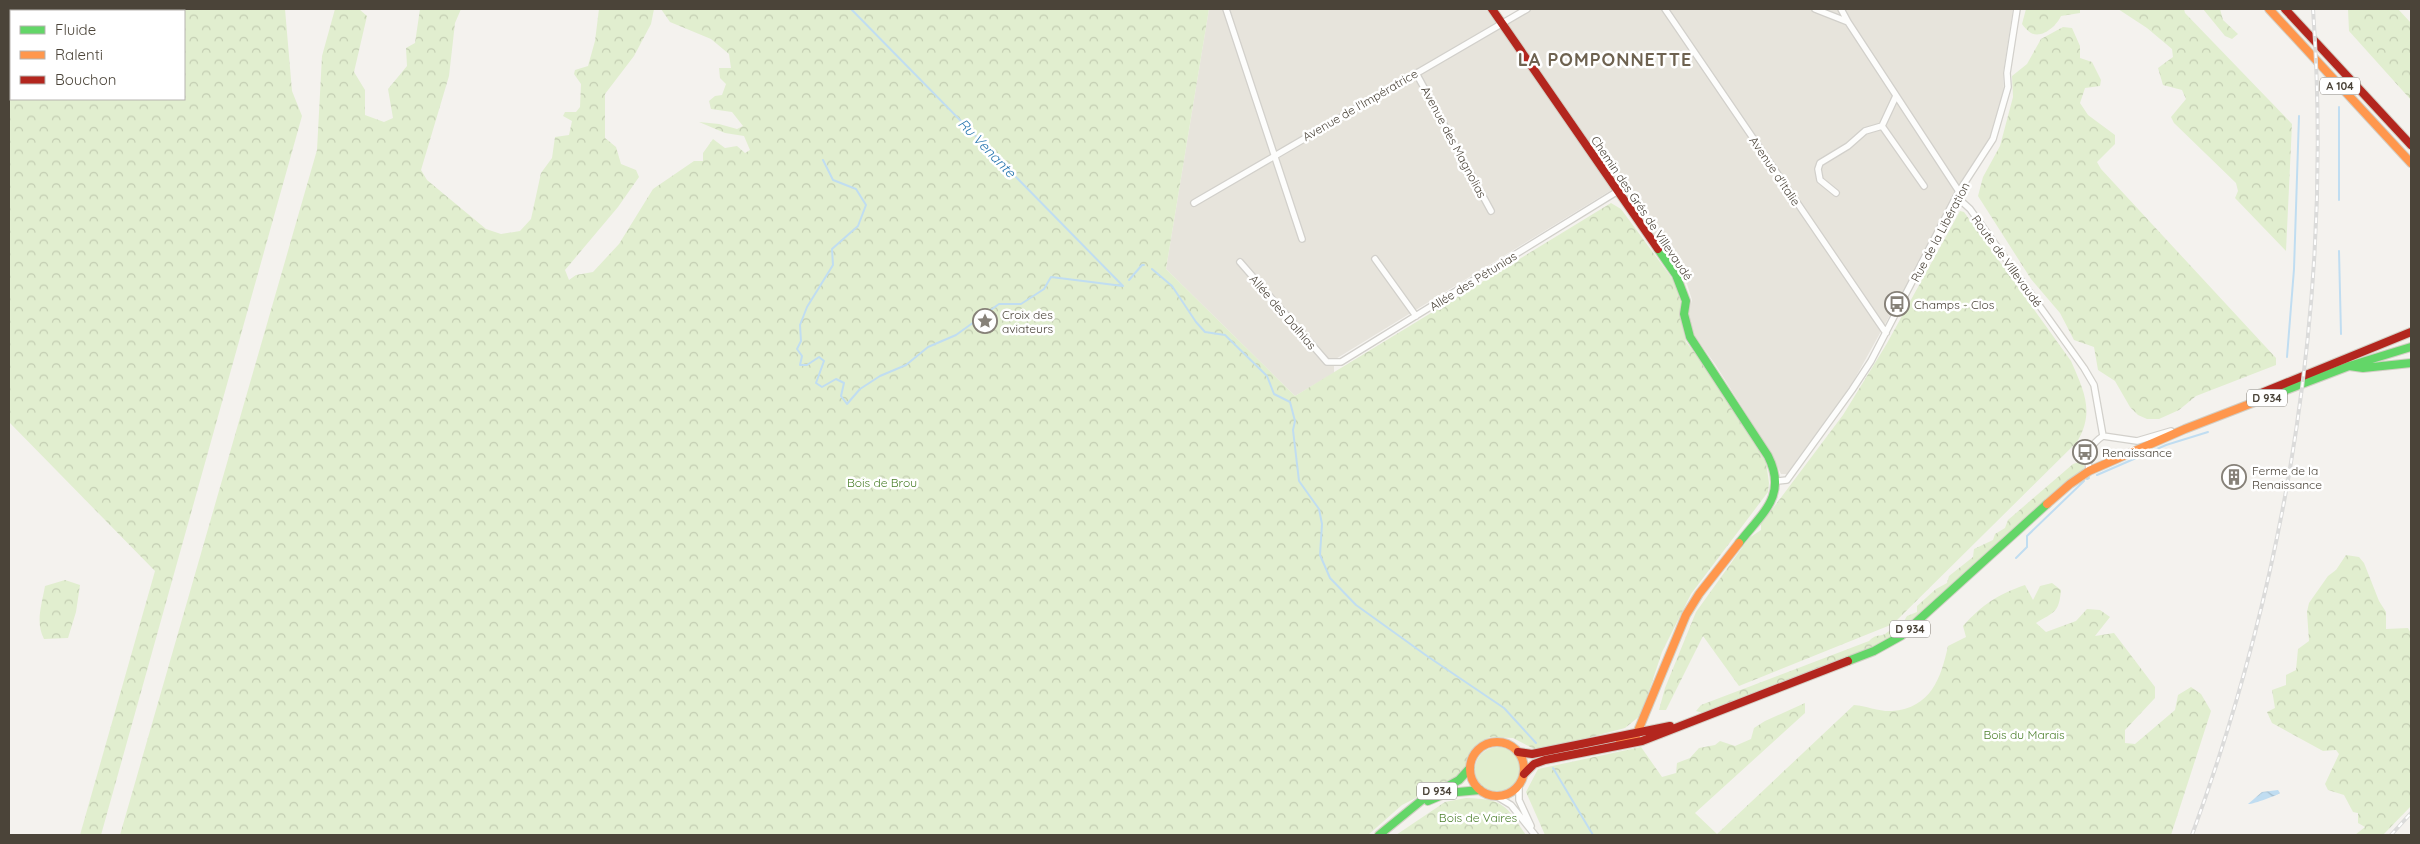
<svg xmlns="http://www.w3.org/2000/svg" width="2420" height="844" font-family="Quicksand,sans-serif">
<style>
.residential{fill:#e7e4dc}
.grass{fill:#e1eecf}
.forest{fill:url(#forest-crowns);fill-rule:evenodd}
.water{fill:url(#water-waves)}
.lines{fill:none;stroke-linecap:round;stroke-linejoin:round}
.stream{stroke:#c0ddf1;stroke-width:2}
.street-casing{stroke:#d2d0cb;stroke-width:8}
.fast-casing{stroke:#d3cfc5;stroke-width:10}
.slow-casing{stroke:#d3cfc5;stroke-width:10}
.jam-casing{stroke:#d3cfc5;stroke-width:10}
.street{stroke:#fdfdfc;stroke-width:5.5}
.fast{stroke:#63d668;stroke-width:8}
.slow{stroke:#ff974d;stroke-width:8}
.jam{stroke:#b3261e;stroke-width:8}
.rail-casing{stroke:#dbdbda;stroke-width:4}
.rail{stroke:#fff;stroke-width:2;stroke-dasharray:5.5;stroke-linecap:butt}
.labels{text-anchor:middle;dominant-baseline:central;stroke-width:5;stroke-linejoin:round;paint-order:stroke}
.shield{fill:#fff;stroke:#817c74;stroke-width:1}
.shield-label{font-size:11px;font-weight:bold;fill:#4b4439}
.street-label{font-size:12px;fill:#4b4439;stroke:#fff}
.poi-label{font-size:12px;fill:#4b4439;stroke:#fff;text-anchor:start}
.park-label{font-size:12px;fill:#4a7f2a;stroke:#fff}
.water-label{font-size:14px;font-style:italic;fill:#2e7ab2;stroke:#fff}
.district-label{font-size:18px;font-weight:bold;letter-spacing:1px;fill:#6e6250;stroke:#fff}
</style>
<defs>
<pattern id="forest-crowns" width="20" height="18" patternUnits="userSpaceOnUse" patternTransform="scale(1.25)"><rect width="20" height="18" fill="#e1eecf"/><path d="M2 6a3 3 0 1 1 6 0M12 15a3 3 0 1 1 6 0" fill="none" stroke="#c3cdb2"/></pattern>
<pattern id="water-waves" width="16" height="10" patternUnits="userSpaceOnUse" patternTransform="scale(1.25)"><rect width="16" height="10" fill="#c0ddf1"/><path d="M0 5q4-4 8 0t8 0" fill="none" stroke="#a6bfcf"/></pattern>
</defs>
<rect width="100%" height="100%" fill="#f4f2ee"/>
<path class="residential" d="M1209,9H1492L1502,23L1527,9H2013L2003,74L2004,93L1993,140L1952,203L1848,391L1789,474H1781L1769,450L1715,364L1694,335L1688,315L1692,300L1687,284L1618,186L1334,360V373L1295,396L1166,269Z"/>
<path class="grass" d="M1475 770a23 23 0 1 1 46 0a23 23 0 1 1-46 0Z"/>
<path class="forest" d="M9,9H285L292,91L302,116L101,835H80L155,571L9,422ZM11,11H184V99H11Z
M335,9H359L367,16L354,72L365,90V115L384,122L393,118L388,89L407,66L406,48L415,43L420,9H461L455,23L449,76L421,170L427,180L486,229L501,234L520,231L531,219L541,173L552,158L555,137L569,135L572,121L563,116L565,112H576L580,107L581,84L574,74L575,70L588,66L595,41L599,9H654L651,24L634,56L605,94V138L616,147L621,164L636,170L639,177L618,207L565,270L569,280L576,275L593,272L619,244L653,189L694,161H703V153L713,139L725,148L737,146L745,153L750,150L744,136L725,133L699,122L719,124L737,129L743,126L732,112L711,109L709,101L715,96L722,95L726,84L720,78L719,68H731L729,54L711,39L670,22L661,9H1209L1166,269L1295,396L1611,203L1621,209L1674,281L1681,298L1680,316L1686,342L1708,369L1766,462L1769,483L1768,492L1691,594L1662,652L1641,715L1625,728L1538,751L1513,738L1490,737L1478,744L1461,775L1402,805L1368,835H120L317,150L322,56Z
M2026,9H2080V13L2061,16C2057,25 2043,39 2031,33C2028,31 2024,27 2022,24Z
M2118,9H2184L2185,13L2292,124L2286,251L2235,198L2238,191L2236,183L2174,123L2171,117L2186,99L2182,90L2163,85L2158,68L2173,57L2172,49L2147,28Z
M2203,9H2220L2223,20L2238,34L2232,39L2225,36Z
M2348,9H2398L2411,23V100L2349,31Z
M2063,27L2072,28L2080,46V58L2092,62L2101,80L2100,86L2085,88L2080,103L2088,115L2115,135V144L2097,162L2101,169L2276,358V365L2196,396L2179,410L2159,419H2147L2138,415L2130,407L2115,381L2098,370L2094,347L2074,340L2060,313L2031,279L1978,196L1983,177L2000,146L2013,97L2012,76L2027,64L2041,39Z
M1960,211L1964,212L2071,361C2084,391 2095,412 2077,442L1893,624L1739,686L1703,636L1666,710H1659L1665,688L1696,612L1749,538L1761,530V524L1843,415L1886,345Z
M2082,461L2085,465L2083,471L1909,625L1874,648L1703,713L1696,711L1701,705L1869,641C1876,634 1877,637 1885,634C1891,630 1893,628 1901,626L1907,616L1917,612V606L1936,589L1947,583L1949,576L1973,557L1974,549L1993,540L1995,534L2005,528L2008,520L2073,464Z
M2346,555L2359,557L2364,563L2379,601L2386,612V629L2408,628L2411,633V806L2383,835H2355L2365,827L2358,823V813L2353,812L2344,795L2328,790L2325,784L2339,754L2336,750L2323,751L2272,723L2267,712L2275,708L2272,690L2286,685V675L2296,670L2298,649L2309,641L2307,612L2309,603L2328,576L2336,570Z
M65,580L80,585L76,612L68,638L44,639C35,622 42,604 45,586Z
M2052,583L2061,590C2059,613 2054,612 2036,623L2046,632L2076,621L2087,609L2100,610L2110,617L2095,636L2114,633L2155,687V698L2125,730V743L2135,744L2175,710L2178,695L2191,687L2201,694L2211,711L2171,835H1545L1526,792L1538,769L1641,747L1662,777L1676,773L1677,763L1690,758L1699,748L1715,745L1720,741L1735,746L1751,739L1754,728L1765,721L1805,703V713L1695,813L1717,834L1854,705C1866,706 1881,712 1892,711C1931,708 1941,678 1948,646L1966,637L1963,626C1983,604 1997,595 2025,585L2033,600L2040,586Z
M1466,798C1505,799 1505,805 1526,835H1396L1445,802Z"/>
<path class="water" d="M2278,790L2280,793C2278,795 2251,805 2248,804L2262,792Z"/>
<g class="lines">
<path class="stream" d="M851,9L1123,286
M823,160L833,180L856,189L866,205L858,226L832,249L833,265L807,307L800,325L801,341L797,349L802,356L800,365H807L819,357L824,361L816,383L822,387L836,379L844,383L841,396L847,404L860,389L880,376L906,365L928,347L956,335L999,304H1021L1044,289L1051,277L1123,286
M2339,200V107
M2339,251L2341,334
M1152,269L1172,286L1196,322L1205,332L1225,335L1267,376L1274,394L1290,402L1295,421L1293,430L1299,481L1319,509L1322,524L1320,555L1330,578L1356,605L1427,656L1504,708L1536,743
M1129,280L1142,265H1144
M2287,357L2294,269L2299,116
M2097,475L2166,445L2208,432
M2087,479L2089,478
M2016,558L2027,547V536L2084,481
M1553,768L1593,835"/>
<defs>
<path id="street" d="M1226,9L1302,239
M1665,9L1886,333
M1815,9L1848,22L1958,190L1959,199L1970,209L2084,368L2094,385L2103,436
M1841,9L1848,22
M1416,73L1491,211
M1882,126L1924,186
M1836,193L1820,180L1818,169L1820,163L1848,146L1865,131L1882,126L1896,96
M1194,203L1527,9
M1375,259L1416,316
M1240,262L1327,362H1341L1618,191
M2089,471C2087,455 2089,445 2103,436L2137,441L2171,431
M1777,481L1787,480L1852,390L1871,361L1958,193L1993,139L2008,87L2007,73L2017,9
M1519,784V800L1531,826
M1496,796L1511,805L1535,835"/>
<path id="fast" d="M1658,249L1676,275L1686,301L1684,314L1690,337L1768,456C1788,496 1762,513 1739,543
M2349,366L2411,347
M2260,400L2349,366L2363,368L2411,363
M1848,661L1874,651L1901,636L2047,504
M1428,801L1447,793L1480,790
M1379,835L1422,800L1459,780L1470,768"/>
<path id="slow" d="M2269,9L2411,163
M2047,504L2070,484L2089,471L2185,429L2260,400
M1620,741L1635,738L1686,615L1699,594L1739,543
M1470 769a27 27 0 1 1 54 0a27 27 0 1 1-54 0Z"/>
<path id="jam" d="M1492,9L1658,249
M2285,9L2411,145
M2254,396L2411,332
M1518,752L1532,754L1670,726
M1524,774L1534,764L1545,760L1642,741L1848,661"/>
</defs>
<use href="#street" class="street-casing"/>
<use href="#fast" class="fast-casing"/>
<use href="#slow" class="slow-casing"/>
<use href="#jam" class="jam-casing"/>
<use href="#street" class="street"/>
<use href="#fast" class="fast"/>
<use href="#slow" class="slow"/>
<use href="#jam" class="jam"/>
<defs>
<path id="rail" d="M2192,835C2289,571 2333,290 2313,9
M2391,835L2411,813"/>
</defs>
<use href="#rail" class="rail-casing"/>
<use href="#rail" class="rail"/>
</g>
<defs>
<symbol id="bus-ring" viewBox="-11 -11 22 22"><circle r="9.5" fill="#fff" stroke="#868178" stroke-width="1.5"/><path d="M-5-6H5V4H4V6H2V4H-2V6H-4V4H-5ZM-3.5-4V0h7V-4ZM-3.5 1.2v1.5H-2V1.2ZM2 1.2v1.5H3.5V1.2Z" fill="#868178"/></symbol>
<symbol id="sight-ring" viewBox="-11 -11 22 22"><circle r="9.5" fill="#fff" stroke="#868178" stroke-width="1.5"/><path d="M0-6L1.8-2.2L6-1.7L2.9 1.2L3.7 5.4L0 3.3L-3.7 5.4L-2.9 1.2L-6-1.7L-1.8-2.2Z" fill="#868178"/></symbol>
<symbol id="building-ring" viewBox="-11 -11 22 22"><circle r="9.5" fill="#fff" stroke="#868178" stroke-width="1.5"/><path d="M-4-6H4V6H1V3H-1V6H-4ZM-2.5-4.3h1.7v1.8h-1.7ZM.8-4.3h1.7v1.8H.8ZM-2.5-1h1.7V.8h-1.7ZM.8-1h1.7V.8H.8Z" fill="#868178"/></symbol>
</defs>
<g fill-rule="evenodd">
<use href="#bus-ring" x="1883" y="290" width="28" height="28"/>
<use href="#sight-ring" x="971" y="307" width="28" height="28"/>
<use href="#bus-ring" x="2071" y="438" width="28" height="28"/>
<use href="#building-ring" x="2220" y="463" width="28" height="28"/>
</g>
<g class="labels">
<g class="shield">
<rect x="2320" y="77.5" width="40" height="17" rx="4"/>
<rect x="2247" y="389.5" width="40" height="17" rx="4"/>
<rect x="1890" y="620.5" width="40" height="17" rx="4"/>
<rect x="1417" y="782.5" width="40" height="17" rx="4"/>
</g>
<g class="shield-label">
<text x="2340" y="86">A 104</text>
<text x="2267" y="398">D 934</text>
<text x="1910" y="629">D 934</text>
<text x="1437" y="791">D 934</text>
</g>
<g class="street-label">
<text transform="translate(1360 105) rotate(-30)">Avenue de l'Impératrice</text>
<text transform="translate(1454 142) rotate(62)">Avenue des Magnolias</text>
<text transform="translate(1775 171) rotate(56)">Avenue d'Italie</text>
<text transform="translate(1642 208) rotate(56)">Chemin des Grés de Villevaudé</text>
<text transform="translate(1940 232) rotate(-62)">Rue de la Libération</text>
<text transform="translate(2007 261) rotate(54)">Route de Villevaudé</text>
<text transform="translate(1473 281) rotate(-32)">Allée des Pétunias</text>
<text transform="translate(1283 312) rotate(49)">Allée des Dalhias</text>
</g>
<g class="poi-label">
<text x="1914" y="304">Champs - Clos</text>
<text x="1002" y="314">Croix des<tspan x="1002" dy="14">aviateurs</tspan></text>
<text x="2102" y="452">Renaissance</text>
<text x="2252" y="470">Ferme de la<tspan x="2252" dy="14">Renaissance</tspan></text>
</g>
<g class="park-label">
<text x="882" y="482">Bois de Brou</text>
<text x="2024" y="734">Bois du Marais</text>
<text x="1478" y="817">Bois de Vaires</text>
</g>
<g class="water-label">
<text transform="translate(987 148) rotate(46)">Ru Venante</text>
</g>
<g class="district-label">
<text x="1605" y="59">LA POMPONNETTE</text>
</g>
</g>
<rect width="2420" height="844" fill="none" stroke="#4b4439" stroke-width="20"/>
<rect x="10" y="10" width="175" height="90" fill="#ffffff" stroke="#b7b4b0"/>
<rect x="20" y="26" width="25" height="8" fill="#63d668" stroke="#b7b4b0"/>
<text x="55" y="35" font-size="15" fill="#4b4439">Fluide</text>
<rect x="20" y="51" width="25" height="8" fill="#ff974d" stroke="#b7b4b0"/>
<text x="55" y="60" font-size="15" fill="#4b4439">Ralenti</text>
<rect x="20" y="76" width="25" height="8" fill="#b3261e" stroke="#b7b4b0"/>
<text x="55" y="85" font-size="15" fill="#4b4439">Bouchon</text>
</svg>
